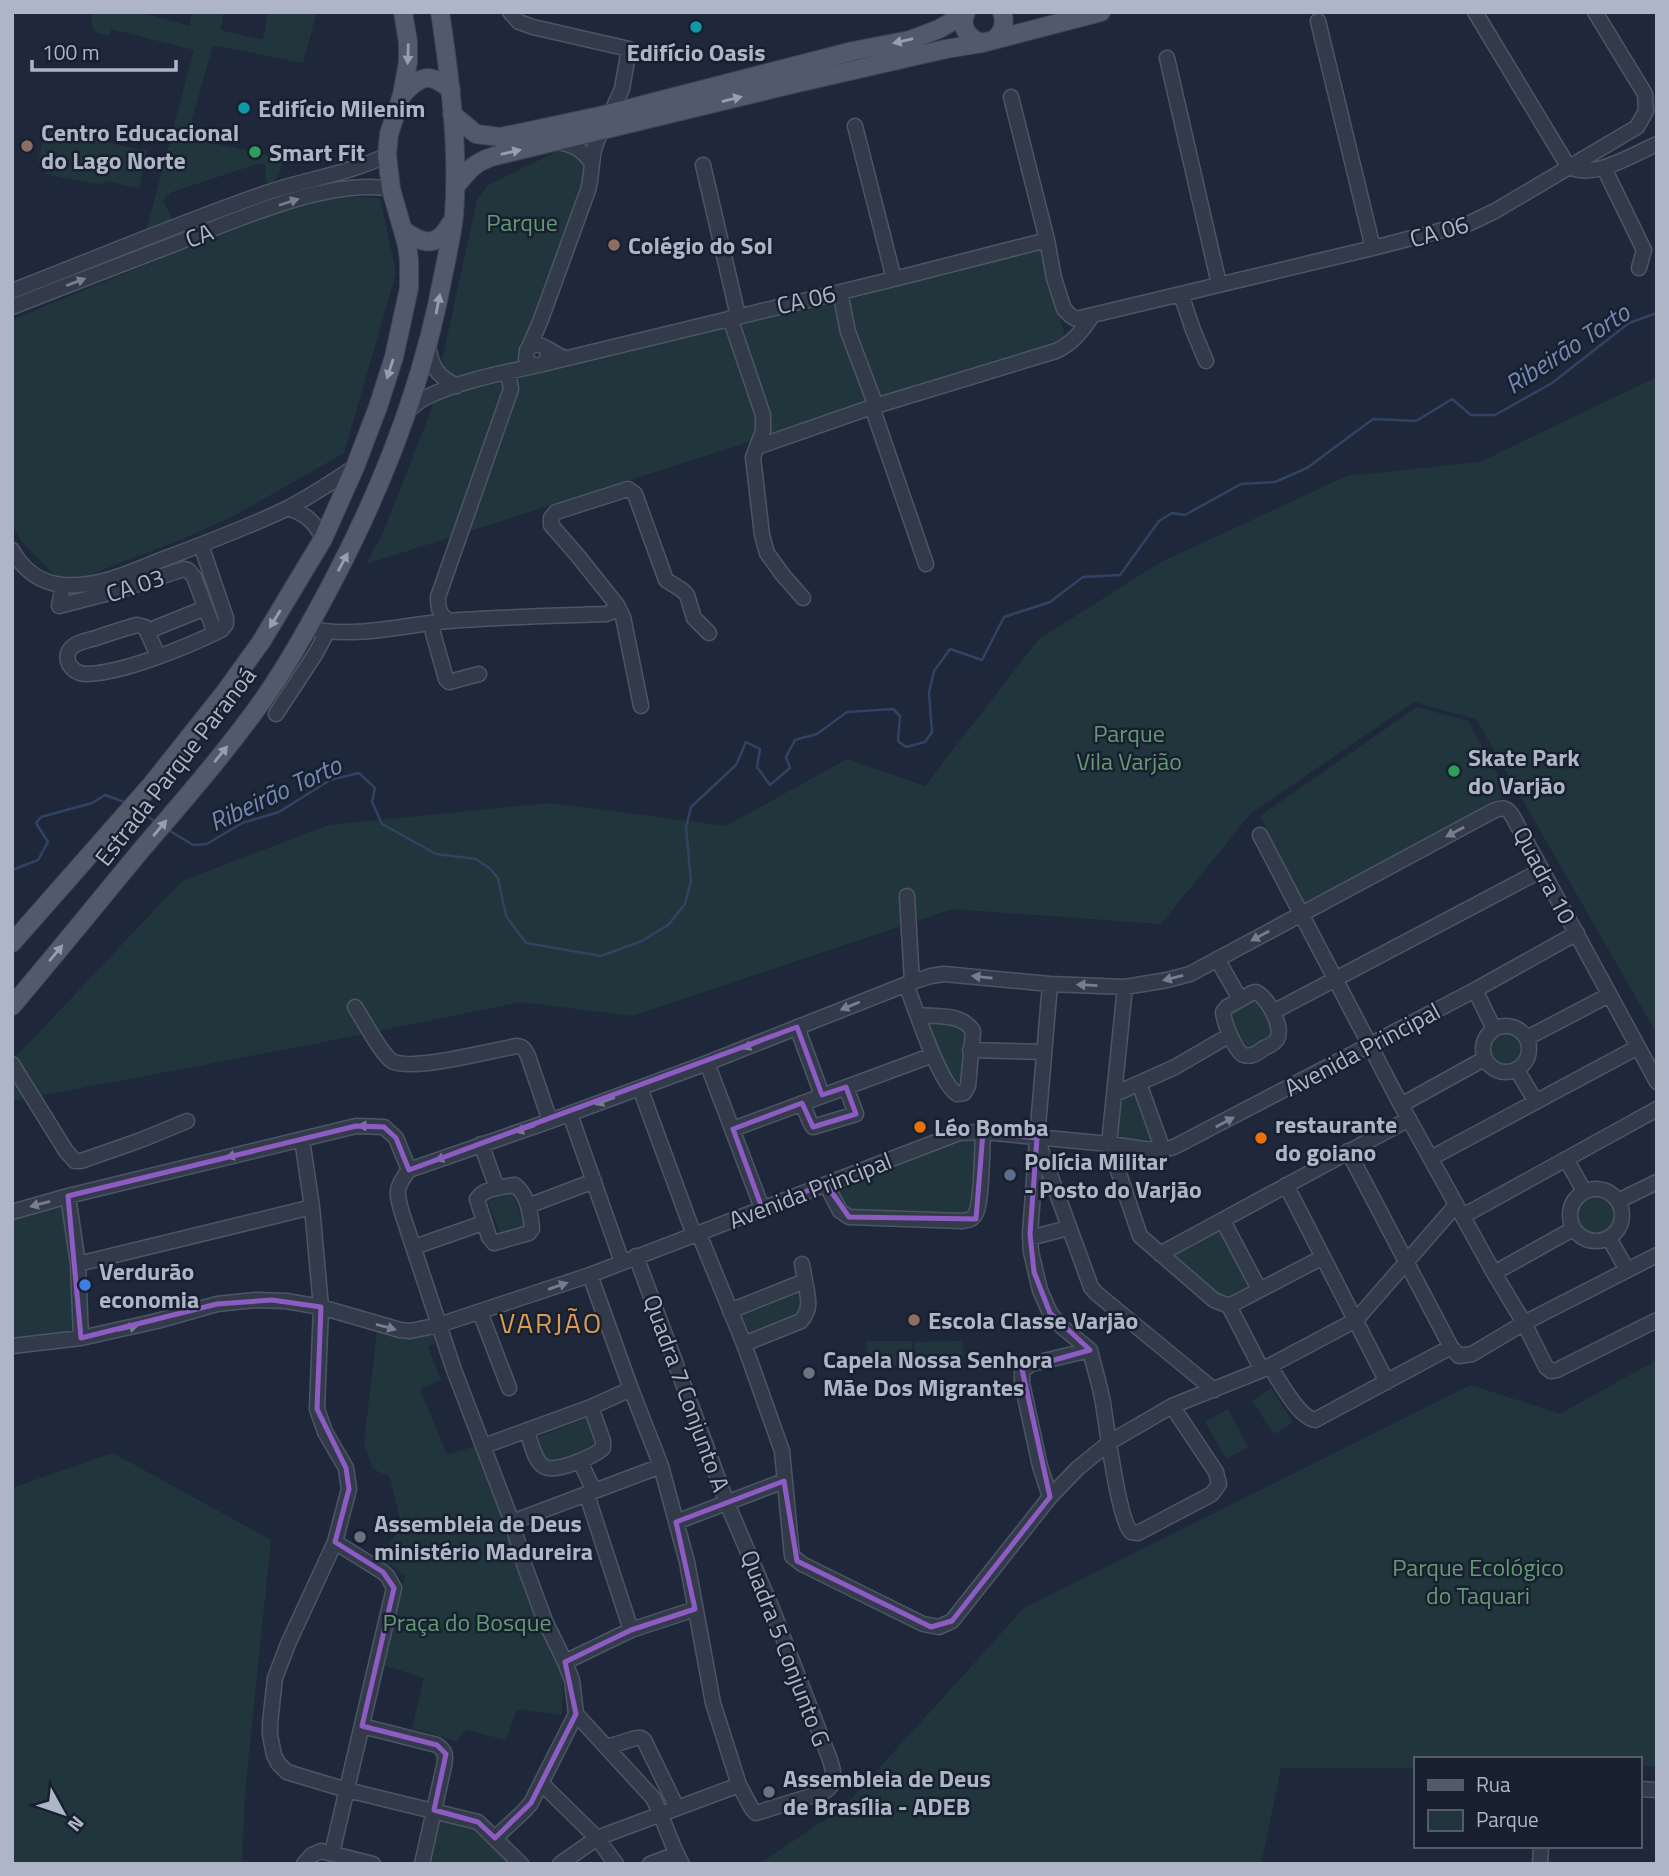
<svg xmlns="http://www.w3.org/2000/svg" width="1669" height="1876" font-family="'Titillium Web',sans-serif">
<style>
.green{fill:#21363c}
.lines{fill:none;stroke-linecap:round;stroke-linejoin:round}
.stream{stroke:#314263;stroke-width:2.5}
.minor-casing{stroke:#4d5565;stroke-width:17}
.major-casing{stroke:#3c4454;stroke-width:20}
.minor{stroke:#333b4b;stroke-width:14}
.major{stroke:#51596b;stroke-width:18}
.oneway{fill:#969eb0}
.oneway2{fill:#767e8f}
.marked{fill:none;stroke:#8c5cc2;stroke-width:5;stroke-linejoin:round}
.culture-dot{fill:#0f9aa8;stroke:#18202f;stroke-width:2.5}
.education-dot{fill:#8d6e63;stroke:#18202f;stroke-width:2.5}
.leisure-dot{fill:#2e9e5b;stroke:#18202f;stroke-width:2.5}
.food-dot{fill:#e8710a;stroke:#18202f;stroke-width:2.5}
.service-dot{fill:#5c6f8a;stroke:#18202f;stroke-width:2.5}
.shop-dot{fill:#3f7fe0;stroke:#18202f;stroke-width:2.5}
.worship-dot{fill:#6b7280;stroke:#18202f;stroke-width:2.5}
.labels{text-anchor:middle;dominant-baseline:central;stroke-width:5;stroke-linejoin:round;paint-order:stroke}
.poi-label{font-size:24px;font-weight:bold;fill:#adb5c7;stroke:#18202f;text-anchor:start}
.park-label{font-size:24px;fill:#639a74;stroke:#18202f}
.street-label{font-size:24px;fill:#adb5c7;stroke:#18202f}
.water-label{font-size:26px;font-style:italic;fill:#7388b2;stroke:#18202f}
.quarter-label{font-size:28px;letter-spacing:2px;fill:#dc9a53;stroke:#18202f}
</style>
<rect width="100%" height="100%" fill="#1f283b"/>
<path class="green" d="M93,12H140L189,26L192,12H224L220,30L263,40L268,12H307L316,14L303,63L213,45L187,137L283,159L278,177L273,183H266L265,164H257L172,192L167,196L163,201L174,222L149,233L147,228L194,50L111,29L110,36L95,32L91,23Z
M45,129L147,151L139,188L105,181L103,185L46,174L48,166L38,164Z
M558,151C581,156 580,157 588,178L522,377L1043,247L1066,341L366,564L382,535L431,411L477,200L488,185Z
M315,195L380,198L396,273L344,453L232,517L175,542L63,585L20,539L12,524V320Z
M1657,377V1034L1476,719L1414,702L1251,813L1161,924L952,909L632,1016L521,1002L309,1045L12,1101V1061L182,881L329,825L550,803L726,826L847,759L925,786L1039,639L1161,562L1347,476L1480,462Z
M1417,707L1468,721L1508,794L1305,904L1260,816Z
M1258,996L1280,1036L1247,1054L1225,1014Z
M929,1020L964,1028L962,1086H950L931,1037Z
M1489 1048a18 18 0 1 1 36 0a18 18 0 1 1-36 0Z
M1136,1091L1154,1140L1120,1138L1118,1134L1120,1098Z
M966,1138L975,1140L972,1214L849,1212L843,1205L836,1187L956,1140Z
M512,1192L526,1229L502,1238L488,1201Z
M1597,1192L1606,1195L1618,1218L1615,1225L1597,1237C1580,1235 1572,1219 1577,1203Z
M61,1206L64,1209L66,1213L74,1326L70,1332L12,1337V1220Z
M1222,1228L1252,1286L1236,1297L1219,1295L1171,1254Z
M799,1288L801,1313L748,1334L739,1312Z
M377,1332L407,1338L432,1332L436,1342L428,1347L441,1380L420,1389L447,1455L475,1446L563,1678L562,1715L517,1709L506,1740L467,1730L456,1741L412,1728L424,1678L383,1665L405,1576L382,1558L401,1524L390,1477L373,1469L364,1443Z
M867,1341H912V1366H867Z
M963,1341V1367L915,1368L914,1342Z
M1657,1360V1766H1639V1759H1415V1768H1281L1261,1864H759L844,1807L1024,1608L1471,1385L1560,1414Z
M1271,1388L1293,1422L1274,1434L1252,1401Z
M1228,1409L1248,1447L1226,1459L1205,1422Z
M591,1417L601,1447L548,1466L538,1437Z
M113,1453L271,1540L245,1791L242,1864H12V1488Z
M443,1819L475,1827L514,1864H428L439,1822Z"/>
<g class="lines">
<path class="stream" d="M138,810L156,822
M167,829L193,845L207,844L242,823L279,812L330,780L359,773L375,788L372,802L382,824L436,854L476,859L489,868L498,878L506,916L526,943L601,956L642,941L668,925L685,904L691,881L686,827L691,807L736,765L746,742L760,749L757,767L770,785L790,768L786,757L795,740L817,734L847,712L893,709L900,716L898,741L906,747L925,742L932,732L929,693L934,671L950,649L982,660L1004,617L1050,602L1083,577L1120,575L1159,521L1172,513L1185,515L1241,484L1275,482L1307,468L1373,419L1416,421L1452,399L1471,415H1495L1552,383L1629,323L1657,313
M12,870L38,860L48,842L36,823L41,817L92,803L105,795L127,803"/>
<defs>
<path id="minor" d="M510,12L519,22L533,27L629,49L622,89L611,113
M1475,12L1568,166C1592,181 1634,154 1657,144
M1318,21L1373,248
M1167,58L1219,284
M1011,97L1047,240L1054,278L1064,309L1071,316L1076,319L1373,248L1470,223L1495,211L1637,127L1646,111L1645,94L1595,12
M855,126L894,279
M558,142C573,145 582,149 591,162
M703,165L738,316
M1604,168L1644,250L1639,268
M12,291C97,258 180,223 266,193C306,179 349,174 387,155
M840,292L848,332L876,406
M1181,294L1193,330L1206,361
M12,307C65,286 118,266 172,245C231,222 329,177 391,189
M730,318L763,415V431L753,457L762,535L767,553L782,574L803,598
M428,346C432,368 437,376 457,386
M529,347L540,322L588,190C594,168 589,152 602,131
M547,349L548,357L543,364C536,367 530,365 526,358L527,350C539,336 551,354 565,358
M543,364L894,279L1047,240
M872,407L926,564
M408,411C413,406 419,401 425,398C456,382 501,373 535,366
M757,447L872,407L1056,351C1073,343 1082,331 1092,316
M288,508C306,514 315,522 323,539
M12,550C23,570 41,583 63,585C98,588 130,572 161,560C203,544 246,528 286,509C310,497 333,481 355,467
M63,585L59,606L117,591L184,569L188,570L194,577L215,633
M449,621C439,614 438,609 438,597L511,389L508,372
M432,623L433,633L446,679L449,682L479,674
M308,628C354,639 402,625 448,621C501,617 553,616 606,614L611,612L617,605
M148,631L205,608
M158,656L145,627L137,625C123,629 110,633 96,638C89,640 81,641 75,645C60,654 69,674 87,674C123,673 187,647 221,630L226,624V618L201,545
M641,706L623,617L617,605L578,556L551,525V518L556,512L628,489L635,494L666,580L682,590L687,595L694,618L709,633
M276,714L316,653L327,632
M1260,835L1401,1105L1494,1273L1524,1323L1546,1367L1551,1371L1557,1370L1657,1320
M907,896L912,982
M1217,959L1240,999
M906,984C915,1007 939,1083 957,1094L964,1093L968,1086L973,1031C962,1013 937,1017 918,1015
M1050,984L1037,1138L1030,1234L1031,1252L1040,1290L1050,1313L1062,1327L1090,1350
M1125,987L1109,1144L1140,1236L1214,1300L1229,1306
M1475,990L1494,1029
M1256,992C1267,997 1284,1027 1277,1039C1275,1043 1269,1046 1264,1048C1259,1052 1252,1058 1244,1055C1235,1052 1224,1022 1223,1012L1227,1007L1252,993Z
M355,1007C363,1019 381,1054 392,1061C412,1072 492,1050 517,1046C524,1047 525,1050 528,1056L550,1121
M1273,1012L1542,870
M1483 1049a23 23 0 1 1 46 0a23 23 0 1 1-46 0Z
M797,1027L822,1095
M1527,1038L1609,995
M970,1050L1044,1052
M707,1063L762,1208
M12,1064L66,1151L75,1161H81L141,1140L187,1121
M1517,1070L1536,1102
M1139,1083L1163,1150
M640,1088L694,1235
M1115,1094L1175,1067L1230,1035
M802,1103L810,1122L813,1127L856,1114L846,1087
M1401,1105L1484,1059
M570,1114L622,1262
M733,1129L933,1055
M302,1139L312,1207L321,1307L317,1409L325,1432L346,1468L349,1489L335,1542L288,1644L275,1678L270,1723V1735L274,1755L278,1763L287,1772L347,1790L478,1822L521,1864
M481,1144L497,1188
M1040,1147L1091,1287L1096,1293L1214,1390
M1348,1151L1451,1347L1459,1356L1472,1354L1524,1323L1657,1255
M1431,1158L1638,1047
M1566,1159L1584,1191
M826,1184L840,1211L849,1217L962,1221C968,1220 973,1220 976,1213C982,1200 982,1149 983,1132
M515,1185C527,1194 531,1215 532,1229L529,1233L494,1243L489,1237L477,1199C484,1188 502,1187 515,1185Z
M1286,1185L1387,1382
M1570 1215a26 26 0 1 1 52 0a26 26 0 1 1-52 0Z
M68,1196L78,1264L81,1338
M1618,1201L1657,1182
M528,1206L594,1181
M12,1212L68,1196L356,1126L384,1127L396,1138L409,1170
M1463,1216L1657,1109
M1223,1221L1259,1289
M699,1234L744,1344L782,1451L792,1556L802,1564L923,1624L939,1627L952,1621L1050,1497L1078,1468L1110,1442L1172,1406L1262,1370L1356,1320L1456,1205
M1030,1238L1068,1228
M1609,1238L1627,1270
M414,1247L483,1223
M1160,1254L1409,1119
M78,1264L312,1207
M1494,1273L1573,1229
M590,1275L631,1389L661,1466L687,1562L713,1703L739,1785L752,1809L756,1813L824,1792C839,1783 833,1770 829,1757L771,1606L727,1503L636,1256
M1229,1306L1323,1257
M1229,1306L1262,1370
M730,1311L805,1281L802,1264
M480,1312L509,1388
M744,1344L801,1321C812,1308 808,1297 805,1281
M12,1346L81,1338L157,1321L217,1304L256,1300L286,1301L321,1307L400,1330L410,1331L439,1325L590,1275L959,1133L983,1132L1109,1144L1145,1149L1163,1150L1174,1147L1475,990L1577,933
M1090,1350C1094,1367 1100,1385 1103,1403C1107,1428 1118,1518 1131,1532L1138,1533L1212,1494L1219,1484L1216,1472L1172,1406
M1270,1366C1279,1380 1298,1417 1315,1420L1451,1347
M527,1431C531,1441 534,1462 545,1467C556,1473 595,1456 603,1448V1441L591,1407
M484,1446L591,1407L631,1389
M580,1461L594,1491
M587,1495L631,1630
M1050,1497L1040,1466L1022,1383V1371L1031,1364L1090,1350
M512,1522L661,1466
M676,1522L784,1481
M565,1662L631,1630L695,1609
M576,1714L572,1680L565,1662L545,1621L525,1567L512,1522L454,1370L402,1213C396,1192 395,1188 409,1170L550,1121L707,1063L912,982L931,976L944,974L1050,984L1125,987L1167,980L1190,974L1495,810C1504,807 1508,808 1513,817L1657,1082
M576,1714L653,1798C664,1819 670,1843 682,1864
M362,1726L437,1745C446,1751 446,1756 444,1766L422,1864
M607,1747L636,1738H641L644,1740L677,1808
M541,1783L597,1838L616,1864
M1639,1789L1657,1790
M495,1838L523,1812L531,1803L576,1714
M332,1853L394,1588L388,1577L383,1572L335,1542
M304,1864L312,1855L321,1851L373,1864
M560,1864L597,1838L739,1785
M650,1864L676,1854
M1540,1864L1541,1846"/>
<path id="major" d="M966,12C959,27 968,38 982,43L1101,12
M994,40C1003,32 1006,24 1002,12
M402,95C420,76 429,71 451,90
M452,114L476,134L500,137L515,134L604,115L853,51L910,40L939,29L965,14
M455,187C469,170 474,162 495,156L797,83L946,49L982,43
M403,230C424,245 437,248 451,223
M12,943L152,784L225,692L261,642L323,539L355,467L378,407L394,357L409,288V260L407,245L391,189L387,155L389,134L402,95L408,62V42L403,12
M12,1006C56,954 99,901 142,849C184,800 226,752 263,700C289,663 311,623 332,583C383,486 423,384 443,276C447,256 452,235 454,215C459,150 450,77 440,12"/>
</defs>
<use href="#minor" class="minor-casing"/>
<use href="#major" class="major-casing"/>
<use href="#minor" class="minor"/>
<use href="#major" class="major"/>
</g>
<defs><path id="oneway-solid" d="M-6-.8H1V-3.2L6.5 0L1 3.2V.8H-6Z" transform="scale(1.75)"/></defs>
<g class="oneway">
<use href="#oneway-solid" transform="translate(903 41) rotate(167)"/>
<use href="#oneway-solid" transform="translate(408 54) rotate(92)"/>
<use href="#oneway-solid" transform="translate(732 99) rotate(-14)"/>
<use href="#oneway-solid" transform="translate(511 152) rotate(-13)"/>
<use href="#oneway-solid" transform="translate(438 304) rotate(-79)"/>
<use href="#oneway-solid" transform="translate(390 369) rotate(108)"/>
<use href="#oneway-solid" transform="translate(343 562) rotate(-62)"/>
<use href="#oneway-solid" transform="translate(275 619) rotate(122)"/>
<use href="#oneway-solid" transform="translate(221 754) rotate(-51)"/>
<use href="#oneway-solid" transform="translate(160 828) rotate(-50)"/>
<use href="#oneway-solid" transform="translate(56 953) rotate(-50)"/>
</g>
<g class="oneway2">
<use href="#oneway-solid" transform="translate(289 202) rotate(-18)"/>
<use href="#oneway-solid" transform="translate(76 282) rotate(-21)"/>
<use href="#oneway-solid" transform="translate(1455 832) rotate(152)"/>
<use href="#oneway-solid" transform="translate(1260 936) rotate(152)"/>
<use href="#oneway-solid" transform="translate(982 977) rotate(-174)"/>
<use href="#oneway-solid" transform="translate(1173 978) rotate(166)"/>
<use href="#oneway-solid" transform="translate(1087 985) rotate(-177)"/>
<use href="#oneway-solid" transform="translate(850 1006) rotate(158)"/>
<use href="#oneway-solid" transform="translate(752 1045) rotate(158)"/>
<use href="#oneway-solid" transform="translate(605 1101) rotate(160)"/>
<use href="#oneway-solid" transform="translate(1225 1122) rotate(-28)"/>
<use href="#oneway-solid" transform="translate(368 1126) rotate(-179)"/>
<use href="#oneway-solid" transform="translate(525 1129) rotate(162)"/>
<use href="#oneway-solid" transform="translate(236 1155) rotate(166)"/>
<use href="#oneway-solid" transform="translate(445 1157) rotate(160)"/>
<use href="#oneway-solid" transform="translate(40 1204) rotate(165)"/>
<use href="#oneway-solid" transform="translate(558 1286) rotate(-19)"/>
<use href="#oneway-solid" transform="translate(386 1327) rotate(15)"/>
<use href="#oneway-solid" transform="translate(128 1328) rotate(-13)"/>
</g>
<path class="marked" d="M797,1027L822,1095L846,1087L856,1114L813,1127L802,1103L733,1129L762,1208L826,1184L849,1217L976,1219L983,1132L1037,1138L1030,1234L1034,1272L1050,1313L1090,1350L1022,1369L1050,1497L952,1621L931,1627L797,1561L784,1481L676,1522L695,1609L631,1630L565,1662L576,1714L531,1803L495,1838L478,1822L434,1810L446,1754L437,1745L362,1726L394,1588L383,1572L335,1542L349,1489L346,1468L317,1409L321,1307L272,1300L217,1304L81,1338L68,1196L356,1126L384,1127L396,1138L409,1170Z"/>
<g class="culture-dot">
<circle cx="696" cy="27" r="7"/>
<circle cx="244" cy="108" r="7"/>
</g>
<g class="education-dot">
<circle cx="27" cy="146" r="7"/>
<circle cx="614" cy="245" r="7"/>
<circle cx="914" cy="1320" r="7"/>
</g>
<g class="leisure-dot">
<circle cx="255" cy="152" r="7"/>
<circle cx="1454" cy="771" r="7"/>
</g>
<g class="food-dot">
<circle cx="920" cy="1127" r="7"/>
<circle cx="1261" cy="1138" r="7"/>
</g>
<circle class="service-dot" cx="1010" cy="1175" r="7"/>
<circle class="shop-dot" cx="85" cy="1285" r="7"/>
<g class="worship-dot">
<circle cx="809" cy="1373" r="7"/>
<circle cx="360" cy="1537" r="7"/>
<circle cx="769" cy="1792" r="7"/>
</g>
<g class="labels">
<g class="poi-label">
<text x="696" y="52" text-anchor="middle">Edifício Oasis</text>
<text x="258" y="108">Edifício Milenim</text>
<text x="41" y="132">Centro Educacional<tspan x="41" dy="28">do Lago Norte</tspan></text>
<text x="269" y="152">Smart Fit</text>
<text x="628" y="245">Colégio do Sol</text>
<text x="1468" y="757">Skate Park<tspan x="1468" dy="28">do Varjão</tspan></text>
<text x="1275" y="1124">restaurante<tspan x="1275" dy="28">do goiano</tspan></text>
<text x="934" y="1127">Léo Bomba</text>
<text x="1024" y="1161">Polícia Militar<tspan x="1024" dy="28">- Posto do Varjão</tspan></text>
<text x="99" y="1271">Verdurão<tspan x="99" dy="28">economia</tspan></text>
<text x="928" y="1320">Escola Classe Varjão</text>
<text x="823" y="1359">Capela Nossa Senhora<tspan x="823" dy="28">Mãe Dos Migrantes</tspan></text>
<text x="374" y="1523">Assembleia de Deus<tspan x="374" dy="28">ministério Madureira</tspan></text>
<text x="783" y="1778">Assembleia de Deus<tspan x="783" dy="28">de Brasília - ADEB</tspan></text>
</g>
<g class="park-label">
<text x="522" y="222">Parque</text>
<text x="1129" y="733">Parque<tspan x="1129" dy="28">Vila Varjão</tspan></text>
<text x="1478" y="1567">Parque Ecológico<tspan x="1478" dy="28">do Taquari</tspan></text>
<text x="467" y="1622">Praça do Bosque</text>
</g>
<g class="street-label">
<text transform="translate(1439 231) rotate(-16)">CA 06</text>
<text transform="translate(199 235) rotate(-21)">CA</text>
<text transform="translate(806 299) rotate(-13)">CA 06</text>
<text transform="translate(135 585) rotate(-18)">CA 03</text>
<text transform="translate(175 766) rotate(-52)">Estrada Parque Paranoá</text>
<text transform="translate(1545 875) rotate(62)">Quadra 10</text>
<text transform="translate(1362 1049) rotate(-28)">Avenida Principal</text>
<text transform="translate(810 1190) rotate(-21)">Avenida Principal</text>
<text transform="translate(687 1393) rotate(70)">Quadra 7 Conjunto A</text>
<text transform="translate(786 1648) rotate(69)">Quadra 5 Conjunto G</text>
</g>
<g class="water-label">
<text transform="translate(1567 348) rotate(-33)">Ribeirão Torto</text>
<text transform="translate(275 793) rotate(-25)">Ribeirão Torto</text>
</g>
<g class="quarter-label">
<text x="551" y="1322">VARJÃO</text>
</g>
</g>
<rect width="1669" height="1876" fill="none" stroke="#adb5c7" stroke-width="28"/>
<rect x="1414" y="1757" width="228" height="91" fill="#18202f" stroke="#545c6c" stroke-width="2"/>
<rect x="1428" y="1780" width="35" height="10" fill="#51596b" stroke="#545c6c" stroke-width="2"/>
<text x="1476" y="1792" font-size="21" fill="#adb5c7">Rua</text>
<rect x="1428" y="1810" width="35" height="21" fill="#21363c" stroke="#545c6c" stroke-width="2"/>
<text x="1476" y="1827" font-size="21" fill="#adb5c7">Parque</text>
<g transform="translate(63 1813) rotate(130)" stroke="#18202f" stroke-width="5" paint-order="stroke">
<path d="M0-5L12 26L0 18L-12 26Z" fill="#adb5c7"/>
<text y="-10" font-size="19" font-weight="bold" text-anchor="middle" fill="#adb5c7">N</text>
</g>
<path d="M32 60v10h144v-10" fill="none" stroke="#adb5c7" stroke-width="3.5"/>
<text x="42" y="60" font-size="21" fill="#adb5c7" stroke="#18202f" stroke-width="5" paint-order="stroke">100 m</text>
</svg>
